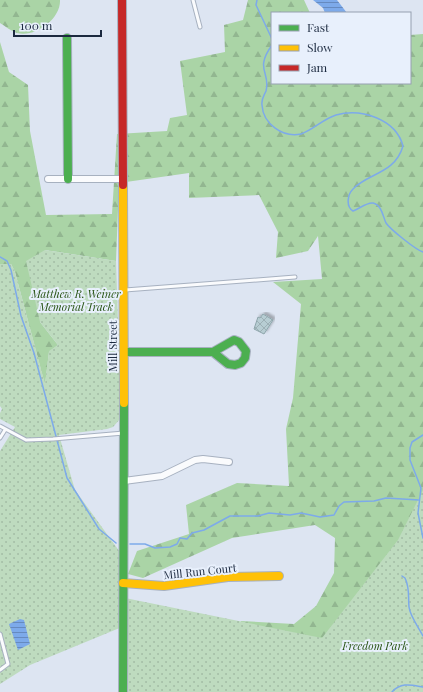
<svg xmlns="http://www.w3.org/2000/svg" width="423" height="692" font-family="'Playfair Display',serif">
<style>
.forest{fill:url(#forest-firs)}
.park{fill:url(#park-dots)}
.water{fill:url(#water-rules)}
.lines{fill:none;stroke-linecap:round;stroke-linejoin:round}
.stream{stroke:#7daaea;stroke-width:1.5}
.building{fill:url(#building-cross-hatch);stroke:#8ea6ac;filter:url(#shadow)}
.lane-casing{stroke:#a7b1c0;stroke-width:5}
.street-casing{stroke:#a7b1c0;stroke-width:8}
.fast-casing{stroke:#a7b1c0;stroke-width:10}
.slow-casing{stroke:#a7b1c0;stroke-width:10}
.jam-casing{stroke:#a7b1c0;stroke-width:10}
.lane{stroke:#fafbfd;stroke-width:3}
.street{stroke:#fafbfd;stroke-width:6}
.fast{stroke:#4caf50;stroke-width:8}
.slow{stroke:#ffc107;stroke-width:8}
.jam{stroke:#c62828;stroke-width:8}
.labels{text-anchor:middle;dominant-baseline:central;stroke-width:4;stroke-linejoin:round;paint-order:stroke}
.park-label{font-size:11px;font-style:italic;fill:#275313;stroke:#e8f0fc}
.street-label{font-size:11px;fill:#1b293f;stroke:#e8f0fc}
</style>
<defs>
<pattern id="forest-firs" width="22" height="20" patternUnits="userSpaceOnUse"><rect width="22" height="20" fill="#aad4a6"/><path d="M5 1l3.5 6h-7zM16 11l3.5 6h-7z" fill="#92b690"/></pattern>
<pattern id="park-dots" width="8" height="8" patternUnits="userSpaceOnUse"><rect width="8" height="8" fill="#bedbbf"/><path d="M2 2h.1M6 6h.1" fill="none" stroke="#a3bca5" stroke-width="1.8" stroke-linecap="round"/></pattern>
<pattern id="water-rules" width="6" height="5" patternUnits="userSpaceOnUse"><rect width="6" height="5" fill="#7daaea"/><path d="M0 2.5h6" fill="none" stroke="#668abf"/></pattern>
<pattern id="building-cross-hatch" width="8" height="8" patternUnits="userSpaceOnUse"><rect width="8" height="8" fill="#b7cdd3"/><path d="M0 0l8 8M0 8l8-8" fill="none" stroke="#9db0b6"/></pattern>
<filter id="shadow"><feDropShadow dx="2.5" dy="-2.5" stdDeviation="1" flood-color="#0004"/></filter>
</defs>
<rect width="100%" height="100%" fill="#dde5f2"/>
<path class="forest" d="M0,0H60C61,19 35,38 17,33C11,31 5,26 0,23Z
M248,0H304L310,13H272V83H410V35L423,34V692L236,687L241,621L294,624L316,606L334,573L335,538L315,525L232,538L143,578L128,574L137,551L189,534L186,505L237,483L289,486L286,429L293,398L301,304L273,282L322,279L318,236L308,251L276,258L278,232L259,195L189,198V173L119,183L116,261L45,250L40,322L58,345L49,352L45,385L15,272L11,264H0V42L9,72L28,85L30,131L46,215L112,214L117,134L167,131L170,118L187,115L180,61L225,52L224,25L243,20Z"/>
<path class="park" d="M45,250L116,261L121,418L113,427L107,429L59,435L75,490L125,559V598L322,638L398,540L423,490V692H124L122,627L30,665L0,684V451L15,427L0,419V413L2,409L0,406V264H11L15,272L45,384L49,351L58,345L40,322L26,261Z"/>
<path class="water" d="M313,0H337L347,13H325L323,8Z
M20,619L24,620L30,644L18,650L9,624Z"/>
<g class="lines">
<path class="stream" d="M257,0L256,5L272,39
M272,45C254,70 271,72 266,91C264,96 261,99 262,105C263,124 283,138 301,134C313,130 323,119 336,115C361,108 396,119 403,146C395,174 368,173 353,189C347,195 346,207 353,211C359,209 367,202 373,203C382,205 383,217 386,223C390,229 416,250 423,252
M0,257L7,261L11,270L21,316L34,353L67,478L99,529L116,543
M423,435L412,442L410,448V460L421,488L418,513L423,538
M130,544H145L155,548L170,547L177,544L180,538L187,539L192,533L204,530L230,516H258L269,513L290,515L301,513L320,517L334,515L339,506L344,502L374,501L386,498L419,500
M402,576L405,578C410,588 408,597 409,607C410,616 419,628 423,636
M392,692C401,682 411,685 423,687"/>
</g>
<path class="building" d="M263,314L273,320L264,334L254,329L258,317L260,318Z"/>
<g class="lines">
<defs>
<path id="lane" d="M193,0L200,27
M125,290L295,277
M0,426L26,440L53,439L124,433
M0,438L5,430
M0,634L8,664L0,670"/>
<path id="street" d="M48,179H123
M124,481L162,476L195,460L203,459L229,462"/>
<path id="fast" d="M67,38L68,179
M124,352H213L228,364L235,365L241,363L245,358L246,351L239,342L234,340L213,352
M123,692L124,403"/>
<path id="slow" d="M123,185L124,403
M123,583L164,586L228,577L279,576"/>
<path id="jam" d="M122,0L123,185"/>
</defs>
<use href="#lane" class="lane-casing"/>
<use href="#street" class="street-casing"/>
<use href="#fast" class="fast-casing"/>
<use href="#slow" class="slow-casing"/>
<use href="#jam" class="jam-casing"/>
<use href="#lane" class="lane"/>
<use href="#street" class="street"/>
<use href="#fast" class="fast"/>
<use href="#slow" class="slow"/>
<use href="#jam" class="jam"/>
</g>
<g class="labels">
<g class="park-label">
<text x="76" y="293">Matthew R. Weiner<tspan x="76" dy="13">Memorial Track</tspan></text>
<text x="375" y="645">Freedom Park</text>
</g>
<g class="street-label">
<text transform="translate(112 346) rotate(-90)">Mill Street</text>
<text transform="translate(200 571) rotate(-6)">Mill Run Court</text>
</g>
</g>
<rect x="271" y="12" width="140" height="72" fill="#e8f0fc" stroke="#96a0b0"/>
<rect x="279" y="25" width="20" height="6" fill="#4caf50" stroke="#96a0b0"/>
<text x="307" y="32" font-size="12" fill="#1b293f">Fast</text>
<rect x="279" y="45" width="20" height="6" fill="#ffc107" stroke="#96a0b0"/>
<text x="307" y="52" font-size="12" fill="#1b293f">Slow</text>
<rect x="279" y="65" width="20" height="6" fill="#c62828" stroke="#96a0b0"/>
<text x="307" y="72" font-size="12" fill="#1b293f">Jam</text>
<path d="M14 30v6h87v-6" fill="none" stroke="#1b293f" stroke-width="2"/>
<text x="20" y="30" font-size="12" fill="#1b293f" stroke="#e8f0fc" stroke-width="3" paint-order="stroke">100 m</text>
</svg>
